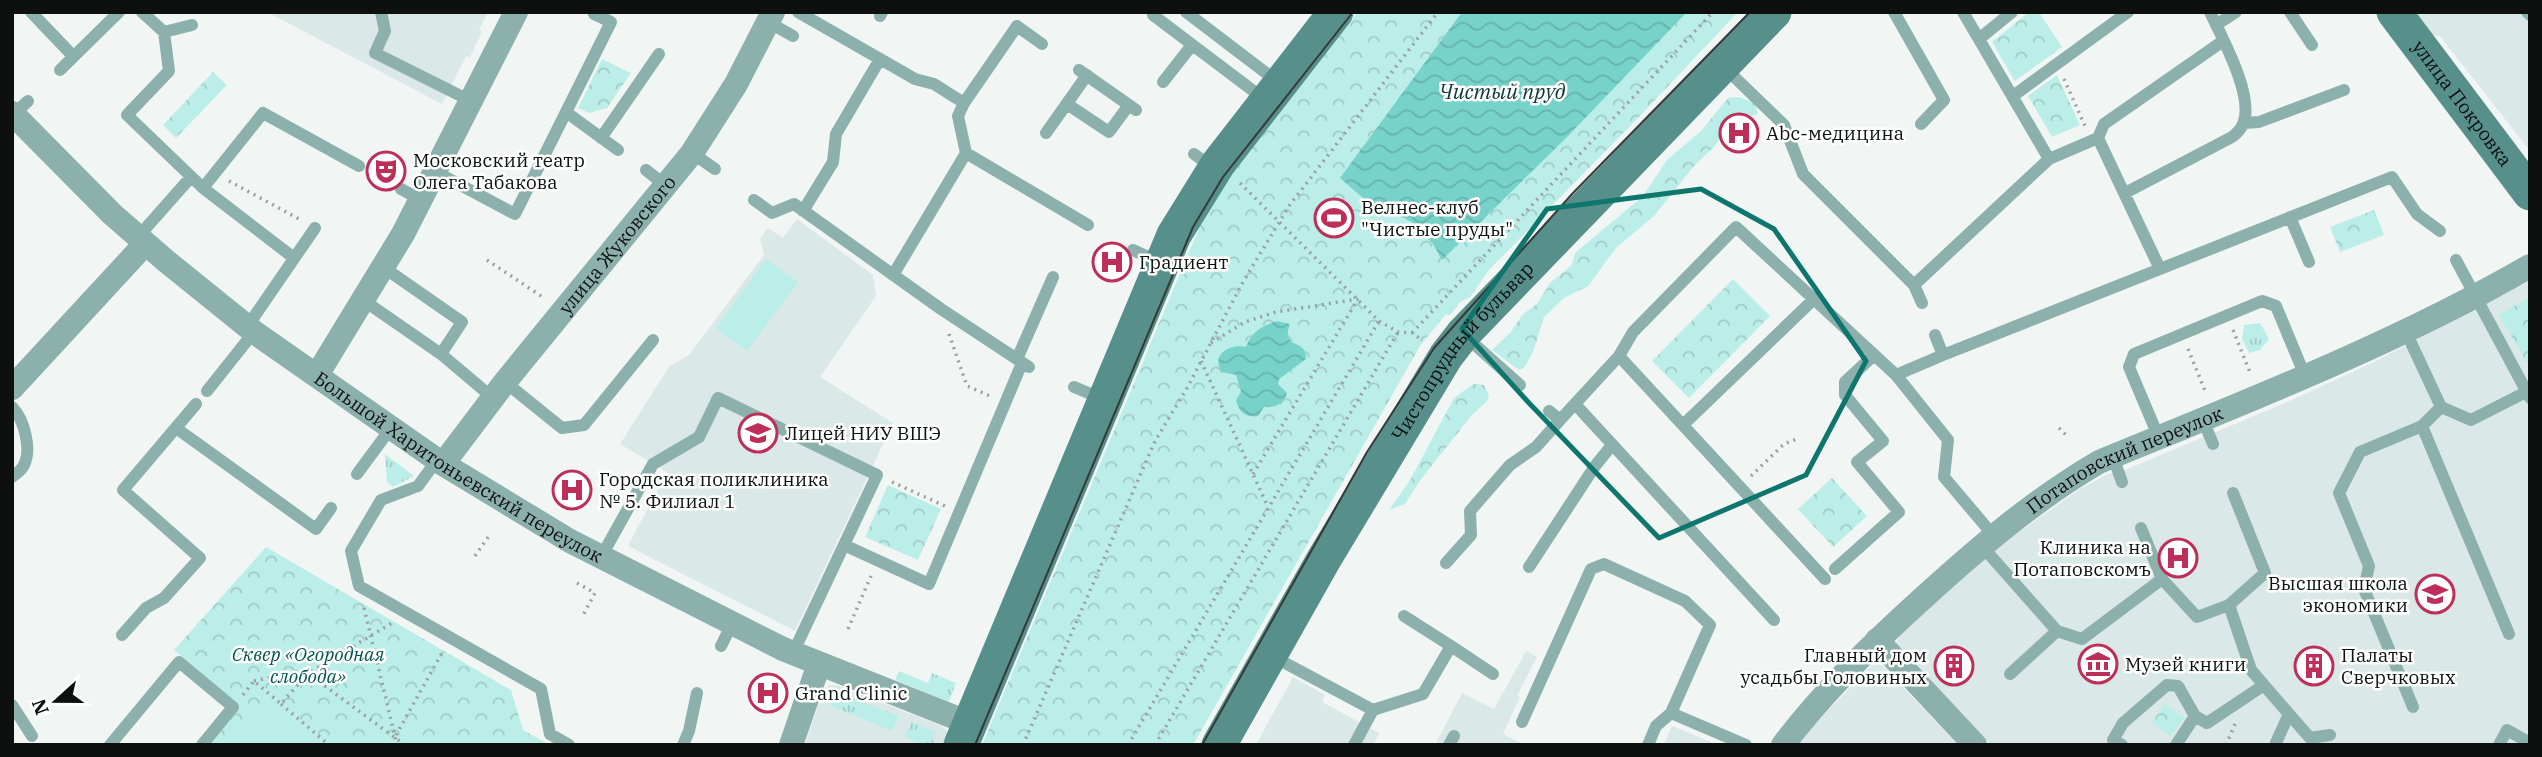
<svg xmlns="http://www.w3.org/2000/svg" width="2542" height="757" font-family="'IBM Plex Serif',serif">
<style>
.built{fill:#dae8e7}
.grass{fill:url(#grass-tufts)}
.forest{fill:url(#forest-crowns)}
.pitch{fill:#bbeee8}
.water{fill:url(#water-waves)}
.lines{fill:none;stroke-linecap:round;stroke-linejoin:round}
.path{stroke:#9b9f9f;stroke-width:3.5;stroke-dasharray:2 5;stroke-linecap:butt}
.lane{stroke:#8cb1ad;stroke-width:12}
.street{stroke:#8cb1ad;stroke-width:24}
.secondary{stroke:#578f8a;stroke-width:35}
.tram{stroke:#363939;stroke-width:2}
.marked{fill:none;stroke:#0f766e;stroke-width:5;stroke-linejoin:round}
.labels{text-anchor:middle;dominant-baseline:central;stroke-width:5;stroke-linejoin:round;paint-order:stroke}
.street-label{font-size:19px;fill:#0e1010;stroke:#fff}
.poi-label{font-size:19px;fill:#0e1010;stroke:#fff;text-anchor:start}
.park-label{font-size:19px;font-style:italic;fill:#005550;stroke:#fff}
.water-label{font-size:21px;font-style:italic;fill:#0b3734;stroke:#fff}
</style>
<defs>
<pattern id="grass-tufts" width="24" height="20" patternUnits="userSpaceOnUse" patternTransform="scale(1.75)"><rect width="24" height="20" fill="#bbeee8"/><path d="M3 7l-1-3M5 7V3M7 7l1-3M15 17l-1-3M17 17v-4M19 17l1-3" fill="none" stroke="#a0cbc6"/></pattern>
<pattern id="forest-crowns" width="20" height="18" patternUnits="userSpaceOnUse" patternTransform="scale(1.75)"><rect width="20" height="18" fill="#bbeee8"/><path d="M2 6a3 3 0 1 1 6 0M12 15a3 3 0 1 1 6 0" fill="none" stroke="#a0cbc6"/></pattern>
<pattern id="water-waves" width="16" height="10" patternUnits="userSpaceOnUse" patternTransform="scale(1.75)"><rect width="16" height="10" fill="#77d2ca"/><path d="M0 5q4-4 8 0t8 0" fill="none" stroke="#66b3ac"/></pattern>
</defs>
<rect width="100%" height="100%" fill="#f1f6f5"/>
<path class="built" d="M267,12H488L479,30L482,32L470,57L466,56L442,104Z
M2416,12H2530V151L2440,36L2428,34Z
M797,219L873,275L876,296L820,377L893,423L795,631L628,546L667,472L620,444L669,367L689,355L764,255L760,239L768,228L783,238Z
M2530,281V745H1991L1897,643L1899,635L2002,544L2080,489L2108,474L2125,470L2285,403L2376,361Z
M1526,651L1537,657L1517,696L1520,697L1503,734L1525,745H1435L1462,693L1494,709Z
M1877,663L1882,665L1958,745H1798L1813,726L1872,665Z
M1293,677L1325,695L1322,702L1379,733L1373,745H1256Z
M830,685L839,686L942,726L948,732L946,745H805L823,691Z
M1672,726L1718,745H1664Z"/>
<path class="grass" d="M2260,323L2269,339L2260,350L2249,353L2242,339L2244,325Z
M385,454L414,476L393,487L387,482Z
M899,671L928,683L932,673L956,683L949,702L895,680Z
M838,693L899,716L892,731L829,705L834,695Z
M912,722L935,732L933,745H923L905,737Z"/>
<path class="forest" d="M1358,12H1738L1638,118L1489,270L1470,297L1460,302L1450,315L1446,314L1420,346L1193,745H982L1205,214L1237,166Z
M2029,12H2039L2062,47L2015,81L1992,42Z
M602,59L631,73L607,108L589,113L578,108Z
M213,72L227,85L176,138L163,125Z
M2057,75L2080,125L2052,137L2028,96Z
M1739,97L1755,103L1758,114L1732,122L1714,147L1694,166L1654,216L1616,248L1588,286L1564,298L1544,317L1533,352L1524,368L1519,370L1492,350L1510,333L1523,314L1537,304L1550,283L1572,265L1575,253L1643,196L1667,160L1701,131L1728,98Z
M2374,210L2384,235L2340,252L2330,227Z
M1733,279L1770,316L1689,398L1652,361Z
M2530,297V368L2499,315Z
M1473,384L1484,385L1489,395L1487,401L1472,415L1421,479L1405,504L1389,510L1410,480L1454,398Z
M1832,478L1867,516L1833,547L1798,509Z
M888,485L941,509L918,560L865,537Z
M266,547L511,690L523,730L550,745H206L239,705L174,650Z
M2165,704L2184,718L2170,736L2152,722Z"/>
<path class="pitch" d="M766,259L798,282L747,351L716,328Z
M264,702L314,745H236L231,741Z"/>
<path class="water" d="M1462,12H1687L1566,138L1442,260L1433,244L1413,223L1384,207L1371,205L1340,178Z
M1277,321L1290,324C1280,351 1307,337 1306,359L1279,379L1278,384L1287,393C1284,404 1275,408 1264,407L1258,416C1245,418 1239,412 1236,400L1241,392L1236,375L1222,372C1210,355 1230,343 1246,347C1252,331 1262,326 1277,321Z"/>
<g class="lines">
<path class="path" d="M2064,79L2085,126
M229,181L299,219
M1240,183L1379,321L1398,332L1412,333L1422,340
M487,260L544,298
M2233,330L2251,375
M1412,333L1713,12
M949,334L967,386L990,396
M1211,343L1245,322L1276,312L1358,299
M2188,349L2206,393
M1201,361L1268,507
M2059,428L2066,435
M1253,474L1358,299
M1751,476L1784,444L1799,438
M892,482L945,506
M475,556L491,533
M577,583L595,593L582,617
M364,608L397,745
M848,629L871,576
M254,681L303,670L405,745
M243,695L254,681L281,704L307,674L392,623
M281,704L329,745
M396,735L442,653
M1023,745L1155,441L1186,390L1243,282L1289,206L1438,12
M1128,745L1379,321
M1155,745L1398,332
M2226,745L2235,724"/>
<path class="lane" d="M31,12L73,56
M142,12L164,32L169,71L127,115L203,188L294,258
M381,12L385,31L375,53L471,101
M798,12L915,79L934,84L964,103
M1186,12L1278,82
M1894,12L1944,100L1921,124
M1963,12L2049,159
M2290,12L2312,45
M2527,12L2530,15
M1153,15L1264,99
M880,16L882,12
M768,22L793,36
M2216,25L2236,12
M164,32L192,25
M1979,39L2012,12
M1725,68L1784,125L1803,174L1914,285L1922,303
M60,70L119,12
M1079,70L1136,110
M1163,82L1192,45
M2013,96L2128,12
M1067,104L1109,132L1129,105
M566,112L611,22L594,14
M14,114L28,101
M2244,123L2259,122L2344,90
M1046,133L1087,75
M601,138L659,54
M2098,138L2104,124L2223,41
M692,153L715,169
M966,153L1088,225
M1194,154L1213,168
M646,170L666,186
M436,172L515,214L566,112L618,150
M203,188L263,113L359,166
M401,189L421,200
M2125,193L2232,137C2236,134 2241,129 2243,124C2255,97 2222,38 2210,12
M754,200L772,213L794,204L941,309L1029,367
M803,211L833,162L836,134L880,59
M2290,217L2309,262
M137,238L191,177
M1133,250L1161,263
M2456,260L2530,398
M2160,269L2392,177L2417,214L2440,231
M893,275L966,153L958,116L964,103L1017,26L1042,44
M1914,285L2049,159L2098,138L2160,269L1943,355
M363,300L441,354L462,322L383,267
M247,327L315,228
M2406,332L2441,407L2422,426L2360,452L2339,493L2369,566L2364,589L2413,707
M1465,336L1520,385
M441,354L493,398
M1619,356L1825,579
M1017,359L1053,277
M1896,375L1943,355L1935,335
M505,382L562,428L584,425L653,340
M1074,387L1103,399
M207,391L254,332
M1575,404L1774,620
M12,407C24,419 32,449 24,465C22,470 16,474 12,477
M2441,407L2471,420L2526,392
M1549,411L1560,420L1619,356L1633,332L1736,227L1896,375L1948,440L1944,477L1993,535
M2203,420L2213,444
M1683,425L1814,299
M2422,426L2509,634
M176,428L316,529L331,508
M2159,438L2129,367L2134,354L2262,301L2276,306L2305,376
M2113,457L2122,482
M437,460L418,486L381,500L351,551L359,586L541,689L550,734L569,745
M357,474L391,428
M2141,528L2162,579L2197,617L2229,605L2251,670L2289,714L2275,745
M844,545L929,584L1022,363
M1981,545L2057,631
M601,557L653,464L699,437L718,398L877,475L793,653
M1446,563L1471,535L1470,511L1510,465L1536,447L1560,420
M1529,567L1595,466L1612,445
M1835,569L1899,512L1857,462L1883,441L1845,395V382L1874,355
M2229,605L2265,573L2233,493
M1404,616L1451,646
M122,635L146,608L164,598L200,558L123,490L196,404
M721,646L732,624
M1272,656L1373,710L1423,694L1451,646L1493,674
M2010,674L2057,631L2082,639L2162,579
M12,705L32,736
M2289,714L2310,738L2330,735
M1522,722L1591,569L1604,564L1685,601L1710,625L1671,713L1746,745
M110,745L179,662L233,707L202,745
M683,745L689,731L697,693
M1354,745L1373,710
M1449,745L1454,736
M1648,745L1656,726L1671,713
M2122,745L2113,740L2123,723L2167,685L2178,686L2195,716L2207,723L2264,685
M2176,745L2195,716
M2499,745L2507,730L2530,743"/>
<g class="street">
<path id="s1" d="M12,113L112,214L166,261L254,332L443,464L570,541L783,649L969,723"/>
<path d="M317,375L403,234L516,12"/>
<path d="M12,388L145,244"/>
<path id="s2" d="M443,464L505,382L692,153L736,84L773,12"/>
<path d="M1877,640L1975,745"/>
<path d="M791,745L819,664"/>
<path id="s3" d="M1783,745C1824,691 1872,644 1922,599C1978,548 2034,500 2099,462C2245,402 2393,345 2530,266"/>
</g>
<g class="secondary">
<path id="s4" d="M2394,12L2530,193"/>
<path d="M961,745L1174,235L1218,164L1336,12"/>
<path id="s5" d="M1219,745L1324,559L1446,356L1463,334L1774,12"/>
</g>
<path class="tram" d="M975,745L1193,227L1223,177L1353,12
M1202,745L1367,452L1434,348L1573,193L1750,12"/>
</g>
<path class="marked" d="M1701,189L1774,229L1866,361L1806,475L1659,538L1529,403L1462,329L1547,209Z"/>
<defs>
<symbol id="hospital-ring" viewBox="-11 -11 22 22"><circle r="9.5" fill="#fff" stroke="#bd2e59" stroke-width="1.5"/><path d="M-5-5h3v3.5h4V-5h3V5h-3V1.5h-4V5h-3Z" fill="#bd2e59"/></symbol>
<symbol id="theatre-ring" viewBox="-11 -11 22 22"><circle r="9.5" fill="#fff" stroke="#bd2e59" stroke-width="1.5"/><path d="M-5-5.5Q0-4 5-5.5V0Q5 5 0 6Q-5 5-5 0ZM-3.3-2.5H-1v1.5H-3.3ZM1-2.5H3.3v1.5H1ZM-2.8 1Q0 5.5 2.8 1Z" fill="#bd2e59"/></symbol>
<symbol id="stadium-ring" viewBox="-11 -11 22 22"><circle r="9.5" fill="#fff" stroke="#bd2e59" stroke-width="1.5"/><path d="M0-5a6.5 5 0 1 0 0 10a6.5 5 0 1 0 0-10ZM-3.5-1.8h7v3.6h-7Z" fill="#bd2e59"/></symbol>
<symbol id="school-ring" viewBox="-11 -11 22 22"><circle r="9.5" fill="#fff" stroke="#bd2e59" stroke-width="1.5"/><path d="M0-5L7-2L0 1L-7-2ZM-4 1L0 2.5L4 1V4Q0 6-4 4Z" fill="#bd2e59"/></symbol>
<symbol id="university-ring" viewBox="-11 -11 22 22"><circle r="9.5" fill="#fff" stroke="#bd2e59" stroke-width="1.5"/><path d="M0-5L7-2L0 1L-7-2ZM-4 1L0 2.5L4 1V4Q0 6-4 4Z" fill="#bd2e59"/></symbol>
<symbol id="museum-ring" viewBox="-11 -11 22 22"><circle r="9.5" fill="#fff" stroke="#bd2e59" stroke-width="1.5"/><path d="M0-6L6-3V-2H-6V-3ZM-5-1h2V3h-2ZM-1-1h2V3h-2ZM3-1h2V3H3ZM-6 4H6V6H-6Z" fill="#bd2e59"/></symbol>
<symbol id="building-ring" viewBox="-11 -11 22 22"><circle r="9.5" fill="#fff" stroke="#bd2e59" stroke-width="1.5"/><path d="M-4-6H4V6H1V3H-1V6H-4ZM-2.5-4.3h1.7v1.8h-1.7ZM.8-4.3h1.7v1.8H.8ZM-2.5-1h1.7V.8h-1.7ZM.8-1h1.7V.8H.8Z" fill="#bd2e59"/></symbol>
</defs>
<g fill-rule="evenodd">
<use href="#hospital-ring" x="1717" y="111" width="44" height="44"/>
<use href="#theatre-ring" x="364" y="149" width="44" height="44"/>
<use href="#stadium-ring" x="1312" y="196" width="44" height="44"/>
<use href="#hospital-ring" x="1090" y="240" width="44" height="44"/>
<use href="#school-ring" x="736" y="411" width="44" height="44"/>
<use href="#hospital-ring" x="550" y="468" width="44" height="44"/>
<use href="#hospital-ring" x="2156" y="536" width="44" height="44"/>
<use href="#university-ring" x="2413" y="572" width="44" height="44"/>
<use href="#museum-ring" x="2076" y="642" width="44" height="44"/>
<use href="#building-ring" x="1932" y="644" width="44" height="44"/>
<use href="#building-ring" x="2292" y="644" width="44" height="44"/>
<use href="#hospital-ring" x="746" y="671" width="44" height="44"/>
</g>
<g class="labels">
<g class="street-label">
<text stroke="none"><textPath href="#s4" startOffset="114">улица Покровка</textPath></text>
<text stroke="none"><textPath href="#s2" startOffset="280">улица Жуковского</textPath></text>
<text stroke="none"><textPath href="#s5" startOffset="464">Чистопрудный бульвар</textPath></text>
<text stroke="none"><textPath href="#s3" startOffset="450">Потаповский переулок</textPath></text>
<text stroke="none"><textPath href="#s1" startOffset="572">Большой Харитоньевский переулок</textPath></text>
</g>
<g class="poi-label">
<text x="1766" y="133">Abc-медицина</text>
<text x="413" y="160">Московский театр<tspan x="413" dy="22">Олега Табакова</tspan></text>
<text x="1361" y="207">Велнес-клуб<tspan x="1361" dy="22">"Чистые пруды"</tspan></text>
<text x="1139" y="262">Градиент</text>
<text x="785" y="433">Лицей НИУ ВШЭ</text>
<text x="599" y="479">Городская поликлиника<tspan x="599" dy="22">№ 5. Филиал 1</tspan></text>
<text x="2151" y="547" text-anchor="end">Клиника на<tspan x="2151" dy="22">Потаповскомъ</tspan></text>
<text x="2408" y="583" text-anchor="end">Высшая школа<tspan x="2408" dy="22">экономики</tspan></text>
<text x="1927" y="655" text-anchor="end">Главный дом<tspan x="1927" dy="22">усадьбы Головиных</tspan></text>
<text x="2341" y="655">Палаты<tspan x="2341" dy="22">Сверчковых</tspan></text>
<text x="2125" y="664">Музей книги</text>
<text x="795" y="693">Grand Clinic</text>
</g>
<g class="park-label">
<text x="308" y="654">Сквер «Огородная<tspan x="308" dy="22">слобода»</tspan></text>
</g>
<g class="water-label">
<text x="1502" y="91">Чистый пруд</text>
</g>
</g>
<rect width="2542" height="757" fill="none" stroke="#0e1010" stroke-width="28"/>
<g transform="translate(56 701) rotate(249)" stroke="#ffffff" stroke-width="5" paint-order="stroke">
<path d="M0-5L12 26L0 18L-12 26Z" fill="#0e1010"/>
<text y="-10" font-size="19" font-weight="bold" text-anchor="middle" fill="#0e1010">N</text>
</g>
</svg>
